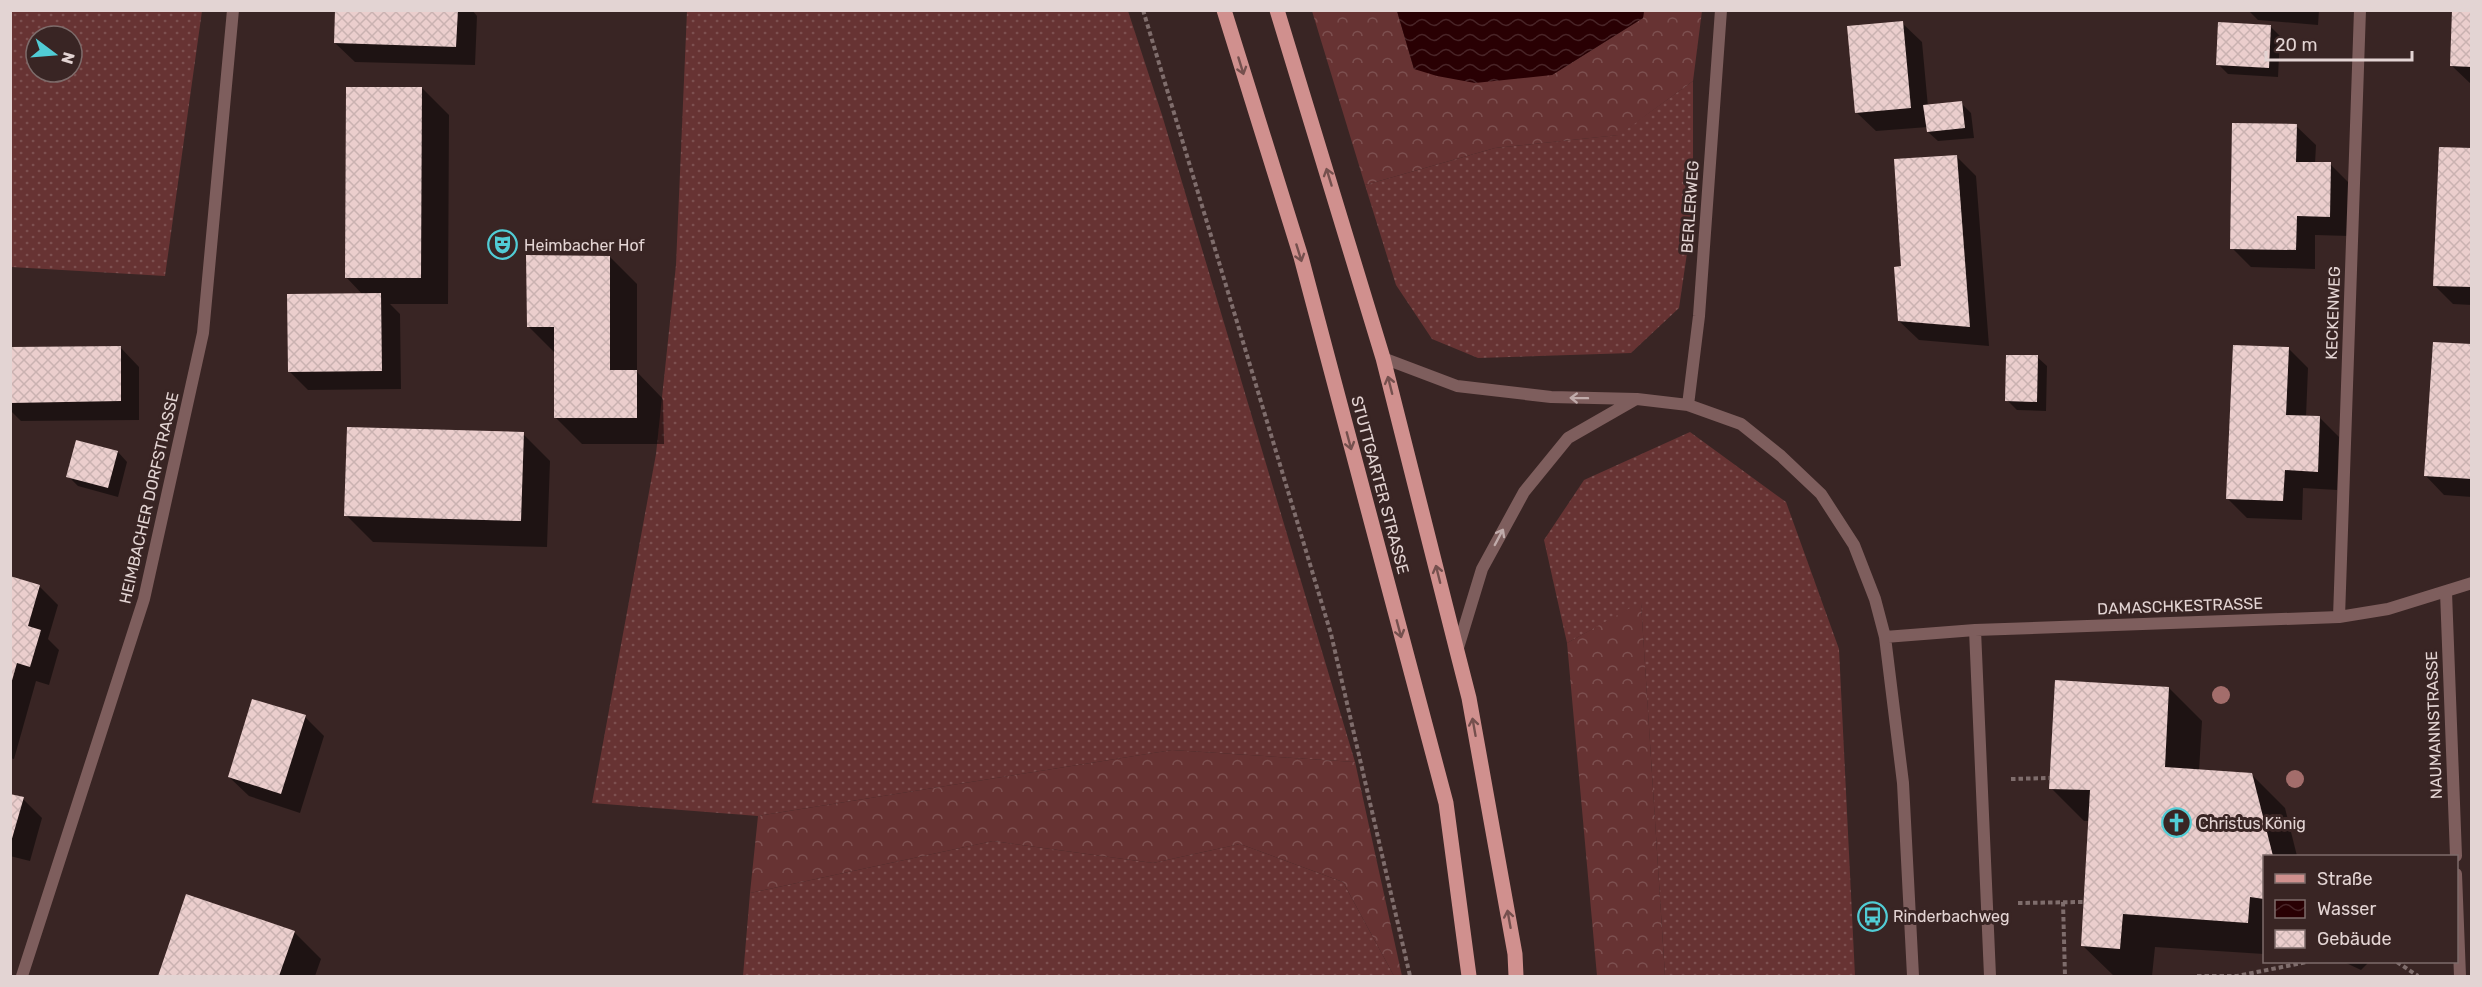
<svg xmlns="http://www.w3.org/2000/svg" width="2482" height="987" font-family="Rubik,sans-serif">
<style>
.grass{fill:url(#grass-dots);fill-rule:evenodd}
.forest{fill:url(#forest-crowns)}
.water{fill:url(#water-waves)}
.shadow{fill:#0007}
.building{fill:url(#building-cross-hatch)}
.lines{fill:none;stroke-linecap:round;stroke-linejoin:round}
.path{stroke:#7f6d6c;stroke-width:4;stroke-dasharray:4.5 3;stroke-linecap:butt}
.street{stroke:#7e5e5d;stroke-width:12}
.primary{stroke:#d0908e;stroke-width:15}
.tree{fill:#a36d6b}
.oneway{stroke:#75504e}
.oneway2{stroke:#c0abaa}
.labels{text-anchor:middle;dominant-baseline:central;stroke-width:6;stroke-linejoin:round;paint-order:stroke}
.street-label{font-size:16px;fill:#e3d4d3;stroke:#392524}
.poi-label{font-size:16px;fill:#e3d4d3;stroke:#392524;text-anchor:start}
</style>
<defs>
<pattern id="grass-dots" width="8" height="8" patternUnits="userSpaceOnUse" patternTransform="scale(1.5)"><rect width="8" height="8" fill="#673333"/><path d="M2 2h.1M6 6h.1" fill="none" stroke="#7d5050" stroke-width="1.8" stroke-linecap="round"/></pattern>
<pattern id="forest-crowns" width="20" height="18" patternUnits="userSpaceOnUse" patternTransform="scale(1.5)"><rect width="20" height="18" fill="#673333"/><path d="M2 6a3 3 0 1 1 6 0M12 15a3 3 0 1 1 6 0" fill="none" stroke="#7d5050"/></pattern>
<pattern id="water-waves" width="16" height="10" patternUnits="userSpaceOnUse" patternTransform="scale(1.5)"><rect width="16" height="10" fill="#290003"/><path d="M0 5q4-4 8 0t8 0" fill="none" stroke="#482427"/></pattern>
<pattern id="building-cross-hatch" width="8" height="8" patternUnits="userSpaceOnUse" patternTransform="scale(1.5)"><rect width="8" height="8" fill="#ebcecd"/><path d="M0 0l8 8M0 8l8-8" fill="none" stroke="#cab2b1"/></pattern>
</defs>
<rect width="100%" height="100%" fill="#392524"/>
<path class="grass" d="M10,11H202L165,276L11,267ZM36,36H72V72H36Z
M687,11H1128L1162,115L1355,762L1172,750L758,816L592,803L656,454L676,265Z
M1693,81V212L1679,308L1631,353L1478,358L1432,339L1396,285L1365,185L1495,148L1618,135Z
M1690,432L1786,502L1839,649L1855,976H1665L1641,603L1567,643L1544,540L1584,480Z
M993,841L1153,863L1240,844L1343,882L1394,976H743L750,893Z"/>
<path class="forest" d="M1312,11H1397L1414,69L1552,75L1643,18L1644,11H1702L1693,81L1619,135L1495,148L1365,185Z
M1641,602L1665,976H1597L1567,643Z
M1172,750L1355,762L1402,976H1394L1343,882L1240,844L1153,863L993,841L750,893L758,816Z"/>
<path class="water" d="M1397,11V10L1644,11L1643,18L1552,75L1475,83L1437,76L1414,69Z"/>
<path class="shadow" d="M336,10H472L477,16L475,65L355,62L335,43Z
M2248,10H2319L2318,25L2258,20Z
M2472,10V85L2452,66Z
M1902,23L1922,42L1928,107L1961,103L1971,113L1974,138L1938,141L1928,132V127L1876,131L1856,112Z
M2270,26L2280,36L2278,77L2228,74L2218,64Z
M422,88L449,115L448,304H390L400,314L401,389L308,390L289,371L363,295L346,277Z
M2296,126L2316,145L2315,164H2330L2349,183V236L2315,235V269L2251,267L2232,248Z
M2472,149V305L2453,304L2434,285Z
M1957,157L1976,176L1989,346L1919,340L1899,321L1902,268Z
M610,257L637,284V372L663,399L664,444H582L555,417V353L528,326Z
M2472,345V497L2444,495L2425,475Z
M120,347L139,367V420L21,421L10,410V348Z
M2289,349L2308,368L2306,417L2320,418L2339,437L2337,490L2303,488L2302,520L2247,518L2227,498Z
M2037,357L2047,366L2046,411L2017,410L2007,400Z
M523,434L550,461L547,547L373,542L346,515Z
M118,452L127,462L118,497L78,486L68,476Z
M10,578L39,586L58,605L48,639L59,650L49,685L36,681L14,759L10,758Z
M2169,688L2202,721L2199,771L2252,775L2285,808L2297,856H2264V954L2155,947L2152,976H2114L2082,945L2090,821H2084L2051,788Z
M305,717L324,736L300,813L249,796L229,777Z
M10,795L23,799L42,818L30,861L10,856Z
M187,896L294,932L321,959L315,976H159Z
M2344,962H2369L2361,970Z"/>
<path class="building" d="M335,10H458L456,47L334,43Z
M2452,10H2472V67L2450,66Z
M1903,21L1911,108L1855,113L1847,26Z
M2218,22L2271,25L2269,68L2216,65Z
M346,87H422L421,278H345Z
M1962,101L1965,128L1927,132L1923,105Z
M2232,123L2297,124L2296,162H2331L2330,217L2297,216L2296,250L2230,249Z
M2439,147L2472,148V287L2433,286Z
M1957,155L1970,327L1898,321L1894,267L1901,266L1894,159Z
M526,255L610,256V370H637V418H554V327H527Z
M381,293L382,371L288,372L287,294Z
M2433,342L2472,344V479L2424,476Z
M2233,345L2289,347L2286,415L2320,416L2318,472L2285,470L2283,501L2226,499Z
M121,346V401L10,403V347Z
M2006,355H2038L2037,402L2005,401Z
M347,427L524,432L521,521L344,516Z
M76,440L118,451L108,488L66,477Z
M10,576L40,585L28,626L41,630L30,667L17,663L11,684Z
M2055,680L2169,687L2165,767L2252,773L2273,856H2264V899L2250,897L2248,923L2123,914L2120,949L2081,946L2090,790L2049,789Z
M252,699L306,715L281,794L228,777Z
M10,794L24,797L11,842H10Z
M186,894L295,931L279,976H158Z"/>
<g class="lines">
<path class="path" d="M1143,10L1331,634L1410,976
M2011,779L2050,778
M2063,902L2065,976
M2018,903L2083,902
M2397,962L2418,976
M2197,976H2237L2307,962"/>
<path class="street" d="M1383,358L1457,386L1551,397L1637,399L1688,405L1741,424L1781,456L1821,494L1854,545L1875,599L1885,637L1903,783L1913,976
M1688,405L1699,316L1721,10
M2446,592L2456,856
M2339,617L2360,10
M1975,630L1990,976
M1885,637L1975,630L2339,617L2388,609L2472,583
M1457,651L1482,569L1524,492L1568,438L1636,399
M2456,874L2460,976
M22,976L144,599L203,333L233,10"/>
<path class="primary" d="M1224,10L1301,257L1446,803L1469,976
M1277,10L1383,358L1457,651L1469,698L1515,954L1516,976"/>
</g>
<g class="tree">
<circle cx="2221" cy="695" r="9"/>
<circle cx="2295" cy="779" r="9"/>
</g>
<defs><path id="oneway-shaft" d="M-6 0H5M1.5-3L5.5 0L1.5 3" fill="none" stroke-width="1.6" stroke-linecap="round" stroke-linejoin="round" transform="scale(1.5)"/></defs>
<g class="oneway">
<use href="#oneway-shaft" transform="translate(1241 66) rotate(73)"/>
<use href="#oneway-shaft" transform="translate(1329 177) rotate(-107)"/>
<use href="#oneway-shaft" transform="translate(1299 253) rotate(73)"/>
<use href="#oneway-shaft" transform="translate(1390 385) rotate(-104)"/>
<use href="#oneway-shaft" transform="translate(1349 441) rotate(75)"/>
<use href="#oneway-shaft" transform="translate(1438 574) rotate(-104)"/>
<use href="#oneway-shaft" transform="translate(1399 629) rotate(75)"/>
<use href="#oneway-shaft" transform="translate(1474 727) rotate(-100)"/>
<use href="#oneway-shaft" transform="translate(1509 919) rotate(-100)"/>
</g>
<g class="oneway2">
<use href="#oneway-shaft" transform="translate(1579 398) rotate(-179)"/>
<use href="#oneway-shaft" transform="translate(1499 537) rotate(-62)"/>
</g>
<defs>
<symbol id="theatre-ring" viewBox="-11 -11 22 22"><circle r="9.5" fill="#392524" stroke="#51ccd5" stroke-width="1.5"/><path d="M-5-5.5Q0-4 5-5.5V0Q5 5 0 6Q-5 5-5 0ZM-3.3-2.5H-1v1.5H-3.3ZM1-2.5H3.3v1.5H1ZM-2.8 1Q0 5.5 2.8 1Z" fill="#51ccd5"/></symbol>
<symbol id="church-ring" viewBox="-11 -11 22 22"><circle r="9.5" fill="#392524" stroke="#51ccd5" stroke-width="1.5"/><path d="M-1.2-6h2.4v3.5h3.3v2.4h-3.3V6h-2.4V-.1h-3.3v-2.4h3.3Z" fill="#51ccd5"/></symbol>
<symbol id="bus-ring" viewBox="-11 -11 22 22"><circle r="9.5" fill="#392524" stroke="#51ccd5" stroke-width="1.5"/><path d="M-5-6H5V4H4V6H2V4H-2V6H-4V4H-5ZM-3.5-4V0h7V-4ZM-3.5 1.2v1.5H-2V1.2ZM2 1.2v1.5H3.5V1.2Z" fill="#51ccd5"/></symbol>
</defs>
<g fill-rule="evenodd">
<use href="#theatre-ring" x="486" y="228" width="33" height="33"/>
<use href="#church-ring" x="2160" y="806" width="33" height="33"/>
<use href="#bus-ring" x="1856" y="900" width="33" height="33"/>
</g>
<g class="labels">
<g class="street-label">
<text transform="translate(1690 207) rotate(-86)">BERLERWEG</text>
<text transform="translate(2333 313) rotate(-88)">KECKENWEG</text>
<text transform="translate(1380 485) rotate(75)">STUTTGARTER STRASSE</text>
<text transform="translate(149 498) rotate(-77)">HEIMBACHER DORFSTRASSE</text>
<text transform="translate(2180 606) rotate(-2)">DAMASCHKESTRASSE</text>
<text transform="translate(2434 725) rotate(-92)">NAUMANNSTRASSE</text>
</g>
<g class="poi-label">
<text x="524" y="245">Heimbacher Hof</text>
<text x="2198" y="823">Christus König</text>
<text x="1893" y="916">Rinderbachweg</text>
</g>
</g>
<rect width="2482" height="987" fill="none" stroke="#e3d4d3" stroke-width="24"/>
<rect x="2263" y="855" width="195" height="108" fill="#392524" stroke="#7d6b6a" stroke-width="1.5"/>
<rect x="2275" y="874" width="30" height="9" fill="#d0908e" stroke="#7d6b6a" stroke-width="1.5"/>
<text x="2317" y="885" font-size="18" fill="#e3d4d3">Straße</text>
<rect x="2275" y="900" width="30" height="18" fill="url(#water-waves)" stroke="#7d6b6a" stroke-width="1.5"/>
<text x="2317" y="915" font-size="18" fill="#e3d4d3">Wasser</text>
<rect x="2275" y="930" width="30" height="18" fill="url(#building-cross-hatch)" stroke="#7d6b6a" stroke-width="1.5"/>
<text x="2317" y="945" font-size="18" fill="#e3d4d3">Gebäude</text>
<g transform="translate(54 54) rotate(106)"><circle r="28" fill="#392524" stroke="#7d6b6a" stroke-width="1.5"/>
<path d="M0-4.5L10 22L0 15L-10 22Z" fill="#51ccd5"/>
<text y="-9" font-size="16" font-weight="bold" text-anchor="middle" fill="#e3d4d3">N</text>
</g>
<path d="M2266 51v9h146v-9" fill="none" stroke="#e3d4d3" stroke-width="3"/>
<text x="2275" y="51" font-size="18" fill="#e3d4d3" stroke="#392524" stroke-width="4.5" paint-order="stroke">20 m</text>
</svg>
